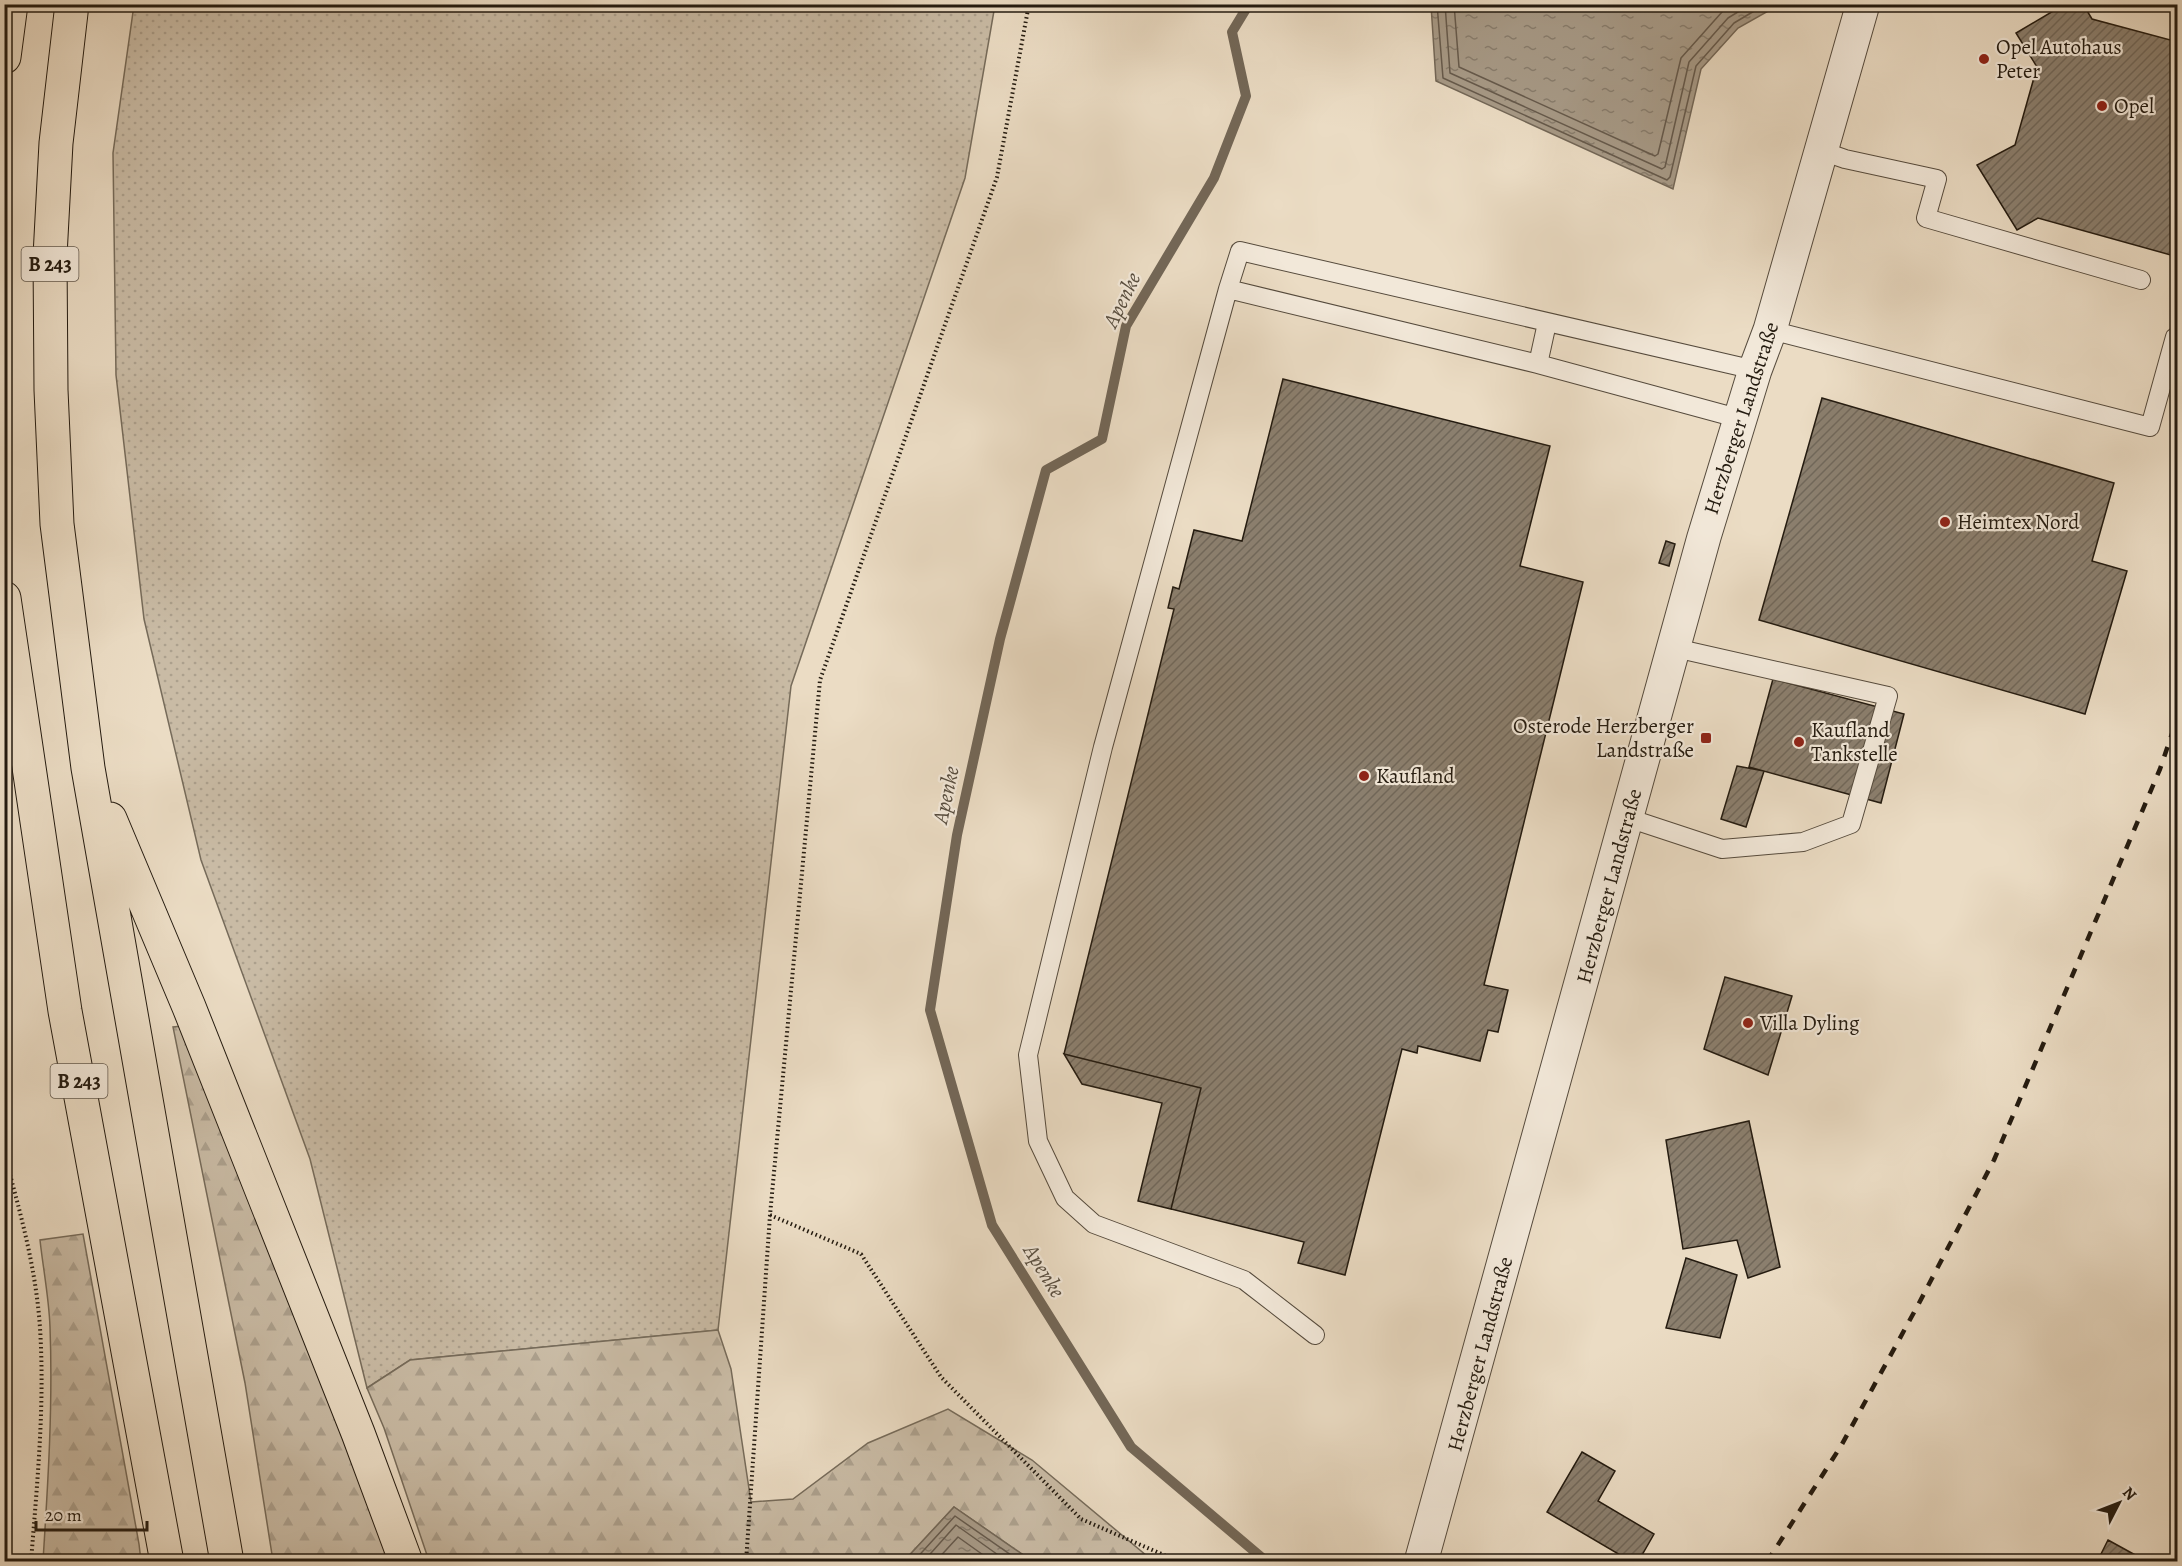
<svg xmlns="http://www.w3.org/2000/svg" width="2182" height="1566" font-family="Alegreya,serif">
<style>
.grass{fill:url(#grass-dots);stroke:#766b5a;stroke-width:1.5}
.forest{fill:url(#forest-firs);stroke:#766b5a;stroke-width:1.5}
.water{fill:url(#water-ripples);stroke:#736757;stroke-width:1.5}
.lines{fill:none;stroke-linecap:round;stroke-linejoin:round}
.shore{stroke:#665a4c;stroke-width:1.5}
.stream{stroke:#736757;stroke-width:10}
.building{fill:url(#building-hatch);stroke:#241b10;stroke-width:1.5}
.service-casing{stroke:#564b3d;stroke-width:20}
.tertiary-casing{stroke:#564b3d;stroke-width:35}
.trunk-casing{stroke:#241b10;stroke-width:35}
.path{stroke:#241b10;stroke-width:4;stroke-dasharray:1.5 3;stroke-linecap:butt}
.service{stroke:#f2e8d9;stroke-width:18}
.tertiary{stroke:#f2e8d9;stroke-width:33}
.trunk{stroke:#ebdcc4;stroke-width:33}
.rail{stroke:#241b10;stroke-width:4.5;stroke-dasharray:10 10;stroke-linecap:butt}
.poi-dot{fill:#8f2418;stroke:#f2e8d9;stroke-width:2}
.labels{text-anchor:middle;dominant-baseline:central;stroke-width:4.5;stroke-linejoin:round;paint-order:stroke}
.shield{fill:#f2e8d9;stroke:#62584c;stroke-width:1.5}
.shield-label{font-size:20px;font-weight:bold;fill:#241b10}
.poi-label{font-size:21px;fill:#241b10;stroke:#f2e8d9;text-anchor:start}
.street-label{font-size:21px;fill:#241b10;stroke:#f2e8d9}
.water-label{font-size:22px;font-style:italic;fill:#584e40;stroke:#f2e8d9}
</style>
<defs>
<pattern id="grass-dots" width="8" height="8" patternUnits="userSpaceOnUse" patternTransform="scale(1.5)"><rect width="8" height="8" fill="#c9bba5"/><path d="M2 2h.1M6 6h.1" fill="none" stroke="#aca08d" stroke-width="1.8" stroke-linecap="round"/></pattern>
<pattern id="forest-firs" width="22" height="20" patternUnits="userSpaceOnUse" patternTransform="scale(1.5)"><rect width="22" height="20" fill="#c9bba5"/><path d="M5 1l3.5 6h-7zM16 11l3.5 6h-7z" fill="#aca08d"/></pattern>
<pattern id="water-ripples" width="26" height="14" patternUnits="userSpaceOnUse" patternTransform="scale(1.5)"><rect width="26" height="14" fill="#a79a87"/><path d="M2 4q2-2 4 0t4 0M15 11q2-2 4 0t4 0" fill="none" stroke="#887d6d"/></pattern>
<pattern id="building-hatch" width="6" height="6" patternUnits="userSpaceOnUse" patternTransform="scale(1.5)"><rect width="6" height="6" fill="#8b7f6e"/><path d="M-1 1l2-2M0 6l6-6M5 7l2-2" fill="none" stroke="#716759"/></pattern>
</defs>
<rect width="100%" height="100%" fill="#ebdcc4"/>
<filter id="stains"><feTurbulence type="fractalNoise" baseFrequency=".00333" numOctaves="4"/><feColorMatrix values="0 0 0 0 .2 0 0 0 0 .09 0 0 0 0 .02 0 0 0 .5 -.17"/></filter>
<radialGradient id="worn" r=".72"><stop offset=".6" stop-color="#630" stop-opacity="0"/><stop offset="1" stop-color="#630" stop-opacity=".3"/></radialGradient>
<path class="grass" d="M134,5H995L965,178L791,686L718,1330L410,1360L367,1388L310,1159L201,860L144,619L116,375L113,153Z"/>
<path class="forest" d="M183,1026L189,1034L390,1561H273L245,1383L173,1027Z
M83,1234L139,1544L141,1561H43C48,1483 53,1405 50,1327C49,1298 43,1268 40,1240Z
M718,1330L731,1369L751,1502L793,1499L868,1443L948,1409L1032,1460L1153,1561H1032L954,1507L904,1561H429L384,1428L367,1388L410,1360Z"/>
<path class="water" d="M1431,5V4L1779,5L1738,28L1701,69L1673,189L1436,81Z
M954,1507L1032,1561H904Z"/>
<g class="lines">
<path class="shore" d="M1437,4L1443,78L1667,180L1670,177L1696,66L1734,23L1766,4
M1445,4L1450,73L1662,169L1665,167L1689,62L1728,18L1751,4
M1454,4L1459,67L1655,156L1658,154L1681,58L1722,12L1733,4
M913,1562L955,1516L1021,1562
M923,1562L956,1525L1008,1562
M935,1562L958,1537L993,1562"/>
<path class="stream" d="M1249,4L1232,32L1246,96L1214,178L1126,326L1102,439L1046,470L1000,639L957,835L930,1010L992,1225L1131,1447L1267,1562"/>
</g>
<path class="building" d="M2065,4H2083L2092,19L2178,42V257L2038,218L2017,230L1977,165L2015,145L2037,67L2016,33Z
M1283,379L1550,446L1520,566L1583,582L1484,985L1508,990L1498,1032L1488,1030L1480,1061L1418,1046L1417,1053L1402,1049L1345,1275L1298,1263L1304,1242L1171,1209L1201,1088L1064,1054L1174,609L1168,608L1173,587L1179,589L1194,530L1242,541Z
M1822,398L2114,483L2092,561L2127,571L2085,714L1759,620Z
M1666,541L1675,544L1669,566L1659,563Z
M1773,679L1904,714L1881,803L1749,767Z
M1737,766L1764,771L1746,827L1721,819Z
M1725,977L1792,996L1768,1075L1704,1049Z
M1064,1054L1201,1088L1171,1209L1138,1201L1162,1103L1082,1084Z
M1749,1121L1780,1267L1748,1278L1737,1240L1683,1249L1666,1140Z
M1686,1258L1737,1275L1720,1338L1666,1328Z
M1582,1452L1615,1471L1598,1501L1654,1534L1638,1562H1632L1547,1512Z
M2108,1540L2148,1562H2097Z"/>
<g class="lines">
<defs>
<path id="service" d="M1822,151L1845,159L1937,179L1926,218L2141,280
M1228,289L1103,747L1028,1055L1038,1141L1065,1198L1094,1224L1244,1280L1315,1335
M1770,330L2150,427L2175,337
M1538,364L1547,323
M1741,419L1538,364L1228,289L1240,251L1755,370
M1628,818L1722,849L1803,842L1851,824L1888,696L1675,648"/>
<path id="tertiary" d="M1421,1562L1704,537L1755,370L1770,330L1863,4"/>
<path id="trunk" d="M72,4L56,143L50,256L51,390L57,524L88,768L227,1562
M4,57L11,4
M4,598L65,1011L167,1562
M110,819L189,1007L358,1433L406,1562"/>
</defs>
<use href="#service" class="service-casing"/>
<use href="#tertiary" class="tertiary-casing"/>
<use href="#trunk" class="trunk-casing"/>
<path class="path" d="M4,1153C20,1211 36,1268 40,1328C45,1406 37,1484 31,1562
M770,1215L861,1254L941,1377L1081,1519L1180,1562
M746,1562L770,1215L820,680L997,177L1029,4"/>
<use href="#service" class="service"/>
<use href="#tertiary" class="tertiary"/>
<use href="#trunk" class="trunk"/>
<path class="rail" d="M1767,1562L1841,1446L1918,1305L1994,1160L2160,769L2178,716"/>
</g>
<g class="poi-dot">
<circle cx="1984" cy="59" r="6"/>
<circle cx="2102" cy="106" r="6"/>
<circle cx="1945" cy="522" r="6"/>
<rect x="1700" y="732" width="12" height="12" rx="3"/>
<circle cx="1799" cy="742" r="6"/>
<circle cx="1364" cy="776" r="6"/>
<circle cx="1748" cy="1023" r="6"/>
</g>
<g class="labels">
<g class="shield">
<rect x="21.5" y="247" width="57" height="34" rx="4.5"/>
<rect x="50.5" y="1064" width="57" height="34" rx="4.5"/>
</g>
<g class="shield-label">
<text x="50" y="264">B 243</text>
<text x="79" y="1081">B 243</text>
</g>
<g class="poi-label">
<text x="1996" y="47">Opel Autohaus<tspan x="1996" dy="24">Peter</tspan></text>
<text x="2114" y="106">Opel</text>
<text x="1957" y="522">Heimtex Nord</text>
<text x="1694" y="726" text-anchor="end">Osterode Herzberger<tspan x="1694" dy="24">Landstraße</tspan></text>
<text x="1811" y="730">Kaufland<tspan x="1811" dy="24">Tankstelle</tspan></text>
<text x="1376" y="776">Kaufland</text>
<text x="1760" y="1023">Villa Dyling</text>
</g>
<g class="street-label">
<text transform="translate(1741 418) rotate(-72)">Herzberger Landstraße</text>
<text transform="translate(1609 886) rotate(-75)">Herzberger Landstraße</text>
<text transform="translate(1480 1354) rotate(-75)">Herzberger Landstraße</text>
</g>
<g class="water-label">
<text transform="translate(1122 300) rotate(-64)">Apenke</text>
<text transform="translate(946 795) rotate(-78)">Apenke</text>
<text transform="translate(1044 1271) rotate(58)">Apenke</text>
</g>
</g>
<rect width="2182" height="1566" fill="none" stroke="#ebdcc4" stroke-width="24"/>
<rect x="6" y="6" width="2170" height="1554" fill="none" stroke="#241b10" stroke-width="3"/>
<rect x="12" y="12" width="2158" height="1542" fill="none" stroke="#241b10" stroke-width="1.5"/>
<g transform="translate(2119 1503) rotate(48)" stroke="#f2e8d9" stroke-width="4.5" paint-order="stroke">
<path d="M0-4.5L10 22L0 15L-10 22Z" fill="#241b10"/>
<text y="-9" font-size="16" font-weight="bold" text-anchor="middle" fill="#241b10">N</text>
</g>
<path d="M36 1521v9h111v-9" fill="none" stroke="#241b10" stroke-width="3"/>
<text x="45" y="1521" font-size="18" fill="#241b10" stroke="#f2e8d9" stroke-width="4.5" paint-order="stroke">20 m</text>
<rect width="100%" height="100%" filter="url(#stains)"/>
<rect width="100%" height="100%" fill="url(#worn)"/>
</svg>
